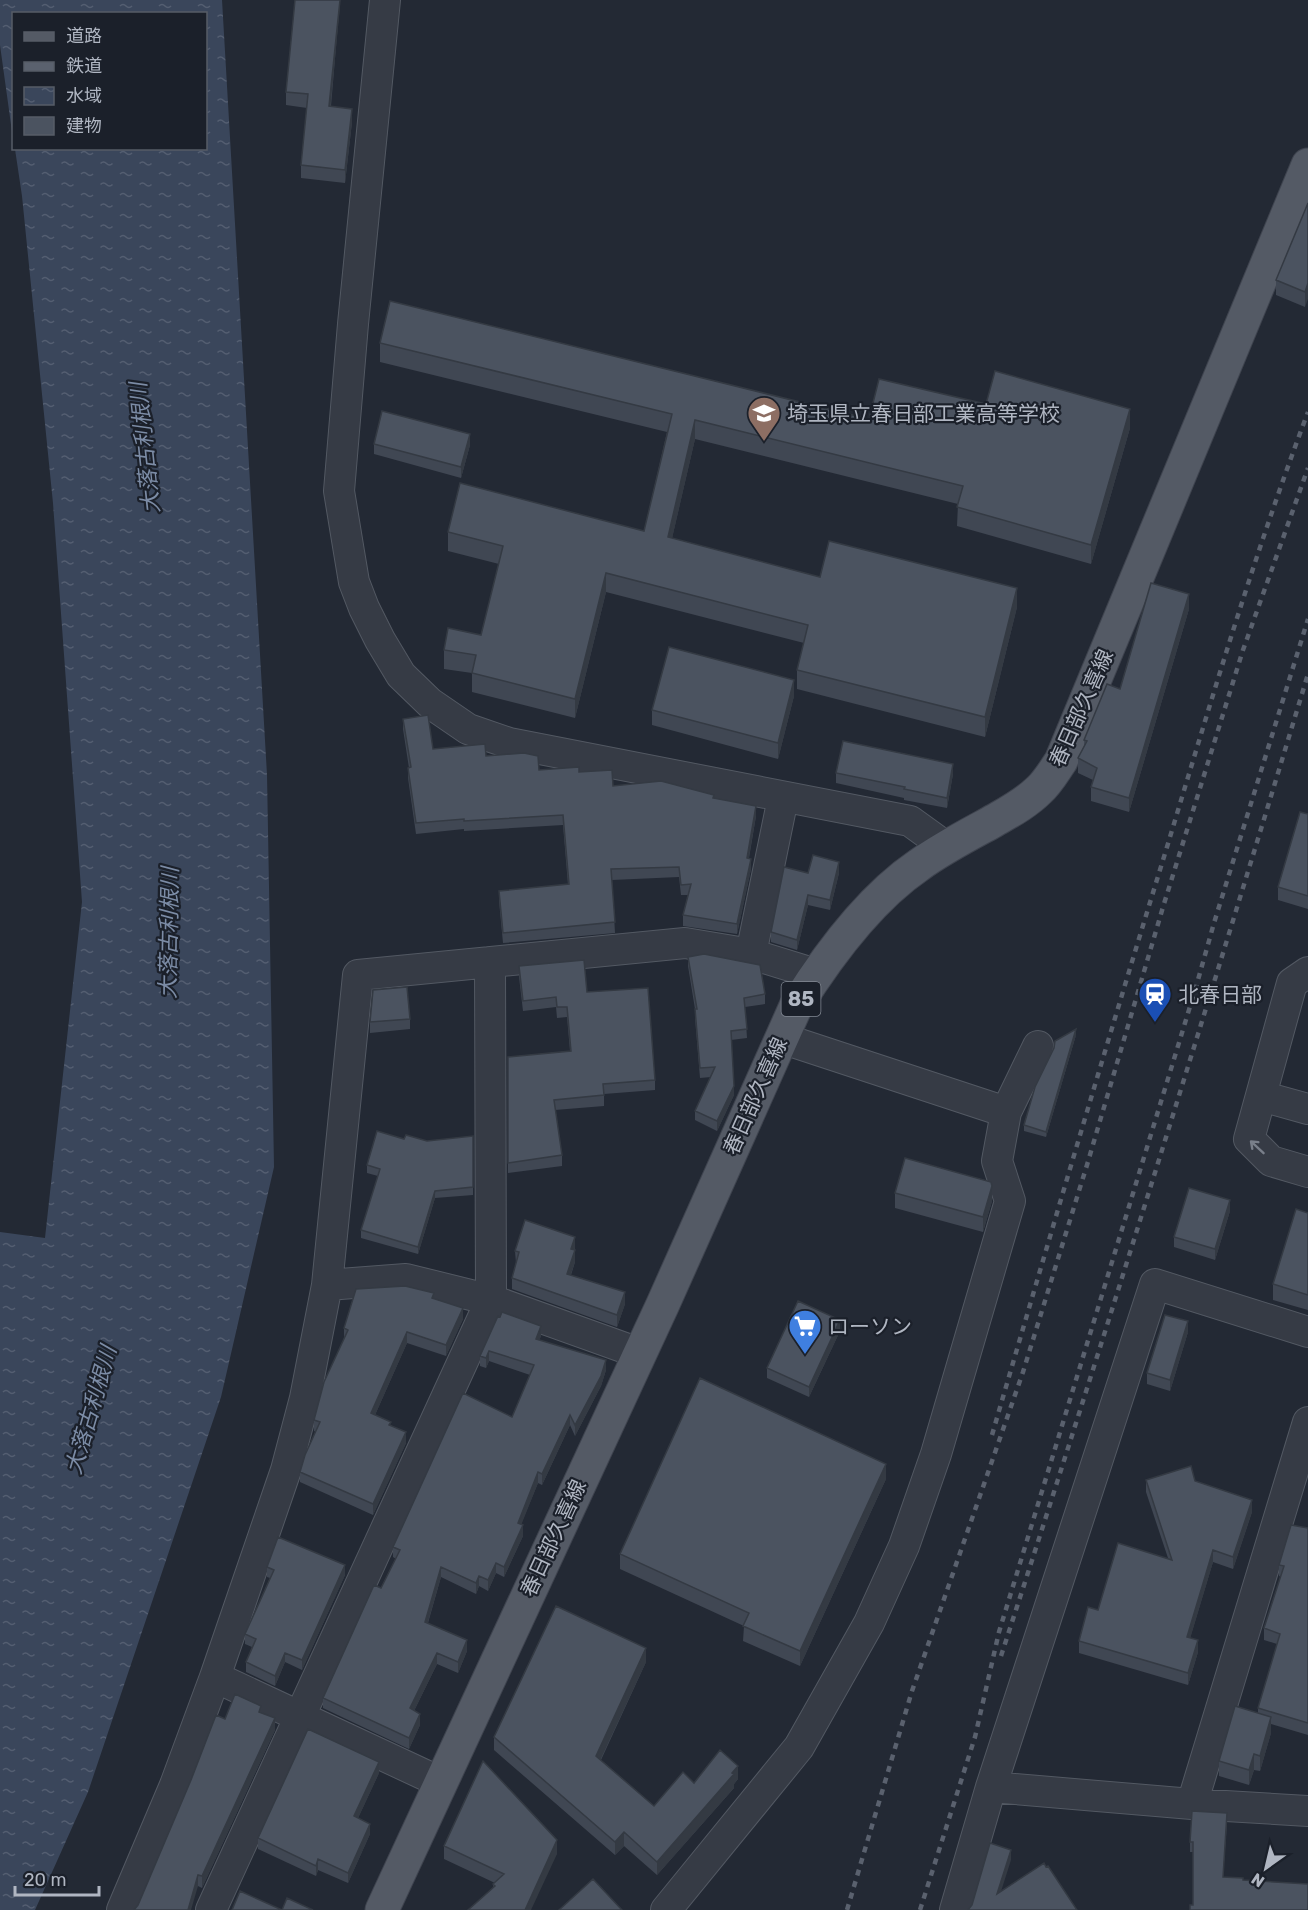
<svg xmlns="http://www.w3.org/2000/svg" width="1308" height="1910" font-family="Rubik,'Noto Sans JP',sans-serif">
<style>
.water{fill:url(#water-ripples)}
.lines{fill:none;stroke-linecap:round;stroke-linejoin:round}
.minor-casing{stroke:#535963;stroke-width:32}
.major-casing{stroke:#3f444f;stroke-width:35}
.minor{stroke:#363b45;stroke-width:30}
.major{stroke:#545a65;stroke-width:33}
.rail{stroke:#5a616e;stroke-width:4.5;stroke-dasharray:6 6;stroke-linecap:butt}
.wall{fill:#404753}
.shaded-wall{fill:#343a43}
.building{fill:#4b5360;stroke:#343a43;stroke-width:1.5}
.oneway{stroke:#797f8a}
.labels{text-anchor:middle;dominant-baseline:central;stroke-width:4.5;stroke-linejoin:round;paint-order:stroke}
.shield{fill:#1b202a;stroke:#838994;stroke-width:1.5}
.shield-label{font-size:20px;font-weight:bold;fill:#b0b6c2}
.poi-label{font-size:21px;fill:#b0b6c2;stroke:#1b202a;text-anchor:start}
.street-label{font-size:21px;fill:#b0b6c2;stroke:#1b202a}
.water-label{font-size:22px;font-style:italic;fill:#7c8ca6;stroke:#1b202a}
</style>
<defs>
<pattern id="water-ripples" width="26" height="14" patternUnits="userSpaceOnUse" patternTransform="scale(1.5)"><rect width="26" height="14" fill="#3a465b"/><path d="M2 4q2-2 4 0t4 0M15 11q2-2 4 0t4 0" fill="none" stroke="#545e71"/></pattern>
</defs>
<rect width="100%" height="100%" fill="#232934"/>
<path class="water" d="M0,0H222L267,775L274,1167L221,1397L88,1792L35,1910H0V1232L45,1238L82,902L53,503L22,196L15,149L206,148V14H14L13,139L0,45Z"/>
<g class="lines">
<defs>
<path id="minor" d="M385,0L353,324L339,491L349,552L354,582L364,608L380,640L401,675L430,703L468,729L509,743L910,821L946,847
M751,954L783,798
M1308,972L1292,983L1249,1139L1271,1161L1308,1172
M781,1038L1006,1112
M1261,1096L1308,1109
M327,1285L358,975L685,943L751,954L816,974
M440,1782L215,1677L286,1470L305,1398L327,1285L406,1279L491,1300L639,1353
M991,1787L1192,1804L1308,1811
M1192,1804L1308,1422
M122,1910L175,1785L215,1677
M211,1910L491,1300L490,962
M666,1910L799,1747L869,1623L904,1546L936,1454L1010,1201L997,1161L1006,1112L1038,1046
M955,1910L991,1787L1155,1284L1308,1332"/>
<path id="major" d="M382,1910L663,1304L796,1006C828,955 869,899 919,865C941,849 966,836 990,823C1007,813 1025,804 1039,790C1048,782 1054,771 1061,761L1308,165"/>
</defs>
<use href="#minor" class="minor-casing"/>
<use href="#major" class="major-casing"/>
<use href="#minor" class="minor"/>
<use href="#major" class="major"/>
<path class="rail" d="M992,1435C1049,1239 1107,1042 1167,847C1211,701 1254,555 1308,412
M1001,1656C1107,1330 1209,1002 1308,674
M847,1910L912,1691L1023,1372L1087,1165L1163,907L1243,650L1308,468
M920,1910L975,1737L999,1632L1196,987L1214,923L1308,619"/>
</g>
<path class="wall" d="M340,0L331,106L352,122L345,183L301,178V165L307,108L286,105V92Z
M1308,203L1305,307L1276,295V280Z
M380,343L869,419L986,404L1130,428L1091,564L957,526L958,504L695,439L672,538L820,577L1017,607L985,737L797,689V670L804,643L606,592L575,718L472,692V673L444,669V650L481,635L499,564L448,551V532L644,531L667,432L380,362Z
M374,444L470,445L461,478L374,454Z
M1189,609L1129,812L1091,801V787L1093,780L1078,773V758L1084,748V740L1120,689Z
M794,696L778,759L652,725V710Z
M403,719L433,749L486,756L539,770L579,772L613,786L714,798L756,816L749,858L751,869L737,934L683,926V915L688,895H681L679,877L612,880L615,933L503,943L499,901V891L568,885L563,825L464,831V829L416,834L408,778V768H409L403,729Z
M836,773L953,774L947,808L904,800V798L836,783Z
M1308,814V909L1278,900V887Z
M808,873H839L830,910L808,905L797,950L771,942V932Z
M688,957L765,994V1004L745,1007L747,1038L731,1040L734,1095L717,1131L695,1120V1111L711,1077L700,1078L695,1018V1009L688,966Z
M519,966L587,992L655,1080V1090L604,1094V1106L555,1110L562,1155V1166L508,1173V1057L570,1051L567,1017L557,1018L556,1007L523,1011L519,977Z
M410,1019V1029L370,1033V1022Z
M1076,1035L1046,1137L1024,1131V1125Z
M473,1136V1195L435,1198L418,1254L361,1238V1230L378,1176L367,1173V1165L404,1139L427,1141Z
M895,1193L992,1201L983,1232L895,1208Z
M1230,1211L1215,1260L1174,1247V1237Z
M1308,1213V1310L1273,1300V1284Z
M575,1248V1262L571,1275L625,1304L617,1327L512,1289V1278L516,1263L515,1251Z
M434,1299L463,1319L446,1356L407,1343L375,1415L391,1425L406,1443L373,1515L300,1482V1472L316,1432L314,1431V1420L344,1338V1328Z
M498,1316L541,1336L539,1340L606,1370L601,1386L575,1436L570,1425L542,1485L538,1483L521,1524L523,1536L504,1577L496,1573L488,1591L479,1586L476,1594L441,1577L428,1623L467,1651L458,1673L437,1664L414,1711L420,1725L409,1749L323,1708V1698L396,1559L393,1557V1547L512,1417L530,1375L489,1361L486,1368L480,1366V1356Z
M840,1331L809,1397L767,1378V1368Z
M1188,1332L1170,1391L1147,1384V1373Z
M886,1479L800,1666L743,1641L744,1626L620,1569V1554Z
M1146,1480L1195,1481L1252,1512L1233,1569L1213,1562L1190,1638L1198,1652L1188,1685L1079,1653V1641L1098,1610L1168,1558L1146,1492Z
M1308,1528V1735L1271,1724V1733L1260,1771L1254,1770L1249,1785L1219,1776V1761L1258,1713V1708L1277,1644L1264,1640V1628L1281,1577L1279,1576V1565Z
M267,1567L345,1575L302,1670L285,1662L275,1686L246,1672V1662L252,1647L245,1644V1634L270,1578L267,1577Z
M646,1662L601,1760L654,1806L694,1783L738,1779L734,1784V1788L657,1875L624,1846L615,1855L494,1750V1737Z
M261,1713L275,1730L202,1888L198,1886L138,1905L225,1719Z
M379,1773L358,1818L370,1834L348,1883L318,1870L316,1876L258,1849V1838Z
M1227,1823L1223,1877L1243,1880L1193,1905V1852H1190V1842Z
M444,1846L557,1854L493,1887V1884L495,1883L444,1859Z"/>
<path class="shaded-wall" d="M340,0V7L329,120V106Z
M352,109V122L345,183V170Z
M1308,283V299L1305,307V292Z
M1130,409V428L1091,564V545Z
M695,420V439L668,556V537Z
M470,434V445L461,478V467Z
M606,573V592L575,718V699Z
M1017,588V607L985,737V717Z
M1189,594V609L1129,812V798Z
M794,680V696L778,759V743Z
M953,764V774L947,808V798Z
M756,806V816L747,868V858Z
M751,859V869L737,934V924Z
M839,862V873L830,910V900Z
M808,895V905L797,950V940Z
M1076,1029V1035L1046,1137V1132Z
M734,1086V1095L717,1131V1121Z
M992,1186V1201L983,1232V1217Z
M435,1191V1198L418,1254V1247Z
M1230,1200V1211L1215,1260V1249Z
M575,1237V1248L571,1261V1249Z
M575,1250V1262L567,1285V1274Z
M625,1292V1304L617,1327V1315Z
M463,1308V1319L446,1356V1345Z
M840,1320V1331L809,1397V1387Z
M1188,1321V1332L1170,1391V1380Z
M541,1326V1336L536,1350V1339Z
M407,1332V1343L371,1424V1413Z
M489,1351V1361L486,1368V1358Z
M606,1360V1370L601,1386L575,1436V1425Z
M570,1415V1425L542,1485V1474Z
M406,1432V1443L373,1515V1504Z
M886,1464V1479L800,1666V1651Z
M538,1472V1483L518,1533V1523Z
M1252,1500V1512L1233,1569V1557Z
M523,1525V1536L504,1577V1567Z
M1213,1550V1562L1187,1649V1637Z
M496,1563V1573L488,1591V1580Z
M345,1565V1575L302,1670V1660Z
M441,1567V1577L425,1632V1622Z
M479,1576V1586L476,1594V1583Z
M467,1640V1651L458,1673V1662Z
M1198,1640V1652L1188,1685V1673Z
M646,1648V1662L596,1769V1756Z
M285,1653V1662L275,1686V1676Z
M437,1653V1664L410,1719V1708Z
M420,1714V1725L409,1749V1738Z
M1271,1717V1733L1260,1771V1756Z
M275,1718V1730L202,1888V1876Z
M1254,1754V1770L1249,1785V1770Z
M379,1762V1773L354,1827V1816Z
M738,1766V1779L734,1784V1788L657,1875V1862Z
M370,1824V1834L348,1883V1873Z
M624,1832V1846L615,1855V1842Z
M557,1840V1854L531,1910H525Z
M1011,1850V1860L997,1904V1894Z
M318,1859V1870L316,1876V1866Z
M198,1875V1886L191,1910H188Z"/>
<path class="building" d="M295,0H340L329,106L352,109L345,170L301,165L308,94L286,92Z
M1308,203V283L1305,292L1276,280Z
M390,301L869,419L879,379L986,404L995,371L1130,409L1091,545L957,507L963,486L695,420L668,537L820,577L829,541L1017,588L985,717L797,670L808,625L606,573L575,699L472,673L476,655L444,650L448,628L481,635L503,546L448,532L460,483L644,531L672,414L380,343Z
M382,411L470,434L461,467L374,444Z
M1151,583L1189,594L1129,798L1091,787L1097,768L1078,758L1087,741L1084,740L1107,684L1120,689Z
M669,647L794,680L778,743L652,710Z
M428,715L433,749L485,744L486,756L524,753L538,756L539,770L579,767V772L612,770L613,786L661,781L714,795L713,798L756,806L747,858L751,859L737,924L683,915L691,884L681,885L679,867L611,869L615,922L503,933L499,891L569,884L563,815L464,821V819L416,823L408,768L411,767L403,719Z
M843,741L953,764L947,798L904,789L905,787L836,773Z
M1300,812L1308,814V896L1278,887Z
M813,855L839,862L830,900L808,895L797,940L771,932L784,867L808,873Z
M704,954L760,965L765,994L744,998L747,1029L731,1031L734,1086L717,1121L695,1111L715,1067L700,1068L695,1009H697L688,957Z
M584,960L587,992L648,988L655,1080L603,1084L604,1095L554,1100L562,1155L508,1163V1057L571,1051L567,1007H557L556,997L523,1001L519,966Z
M407,987L410,1019L370,1022L373,990Z
M1076,1029L1046,1132L1024,1125L1035,1087L1054,1048L1055,1041Z
M377,1131L404,1139L406,1135L427,1141L473,1136V1187L435,1191L418,1247L361,1230L380,1169L367,1165Z
M905,1158L991,1182L992,1186L983,1217L895,1193Z
M1189,1188L1230,1200L1215,1249L1174,1237Z
M1296,1209L1308,1213V1295L1273,1284Z
M525,1220L575,1237L571,1249L575,1250L567,1274L625,1292L617,1315L512,1278L519,1252L515,1251Z
M405,1286L434,1293L432,1298L463,1308L446,1345L407,1332L371,1413L391,1422L389,1425L406,1432L373,1504L300,1472L305,1455L320,1422L314,1420L324,1382L348,1330L344,1328L356,1289Z
M798,1301L840,1320L809,1387L767,1368Z
M502,1312L541,1326L536,1339L606,1360L601,1376L575,1425L570,1415L542,1474L538,1472L518,1523L523,1525L504,1567L496,1563L488,1580L479,1576L476,1583L441,1567L425,1622L467,1640L458,1662L437,1653L410,1708L420,1714L409,1738L323,1698L374,1585L381,1588L400,1550L393,1547L463,1393L512,1417L534,1365L489,1351L486,1358L480,1356L498,1316L500,1317Z
M1165,1315L1188,1321L1170,1380L1147,1373Z
M700,1378L886,1464L800,1651L743,1626L749,1613L620,1554Z
M1191,1466L1195,1481L1252,1500L1233,1557L1213,1550L1187,1637L1198,1640L1188,1673L1079,1641L1088,1607L1098,1610L1118,1543L1172,1560L1146,1480Z
M1291,1525L1308,1528V1723L1258,1708L1280,1634L1264,1628L1284,1566L1279,1565Z
M278,1537L345,1565L302,1660L285,1653L275,1676L246,1662L256,1639L245,1634L274,1570L267,1567Z
M556,1606L646,1648L596,1756L654,1806L683,1772L694,1783L720,1750L738,1766L732,1773L734,1774L657,1862L624,1832L615,1842L494,1737Z
M235,1694L261,1706L259,1712L275,1718L202,1876L198,1875L188,1910H134L138,1905L191,1780L216,1715L225,1719Z
M1235,1706L1271,1717L1260,1756L1254,1754L1249,1770L1219,1761Z
M308,1729L379,1762L354,1816L370,1824L348,1873L318,1859L316,1866L258,1838Z
M483,1761L557,1840L525,1910H468L495,1886L493,1884L504,1874L444,1846Z
M1192,1811L1227,1813L1223,1877L1243,1878V1880L1308,1884V1910H1190V1905H1193V1842H1190Z
M990,1843L1011,1850L997,1894L1044,1863L1046,1867L1048,1866L1077,1910H968L972,1905Z
M593,1879L622,1910H559Z
M240,1891L282,1910L287,1898L313,1910H232Z"/>
<defs><path id="oneway-shaft" d="M-6 0H5M1.5-3L5.5 0L1.5 3" fill="none" stroke-width="1.6" stroke-linecap="round" stroke-linejoin="round" transform="scale(1.5)"/></defs>
<use class="oneway" href="#oneway-shaft" transform="translate(1257 1147) rotate(-137)"/>
<defs>
<symbol id="school-pin" viewBox="-11 -11 22 30"><path d="M0 17L-7.5 6A9.5 9.5 0 1 1 7.5 6Z" fill="#8d6e63" stroke="#1b202a"/><path d="M0-5L7-2L0 1L-7-2ZM-4 1L0 2.5L4 1V4Q0 6-4 4Z" fill="#fff"/></symbol>
<symbol id="station-pin" viewBox="-11 -11 22 30"><path d="M0 17L-7.5 6A9.5 9.5 0 1 1 7.5 6Z" fill="#1a4fb4" stroke="#1b202a"/><path d="M-3-6H3Q5-6 5-4V2Q5 4 3 4L4.5 6H3L1.5 4h-3L-3 6H-4.5L-3 4Q-5 4-5 2V-4Q-5-6-3-6ZM-3.5-4v3h7v-3ZM-3.5 1v1.5H-2V1ZM2 1v1.5H3.5V1Z" fill="#fff"/></symbol>
<symbol id="supermarket-pin" viewBox="-11 -11 22 30"><path d="M0 17L-7.5 6A9.5 9.5 0 1 1 7.5 6Z" fill="#3f7fe0" stroke="#1b202a"/><path d="M-6-5.5h2.5l.6 2H6L4.5 2H-2.5L-4.4-4H-6ZM-1.5 3.2a1.3 1.3 0 1 0 .1 0ZM3 3.2a1.3 1.3 0 1 0 .1 0Z" fill="#fff"/></symbol>
</defs>
<g fill-rule="evenodd">
<use href="#school-pin" x="745" y="394" width="38" height="52"/>
<use href="#station-pin" x="1136" y="975" width="38" height="52"/>
<use href="#supermarket-pin" x="786" y="1307" width="38" height="52"/>
</g>
<g class="labels">
<rect class="shield" x="781.5" y="982" width="39" height="34" rx="4.5"/>
<g class="shield-label">
<text x="801" y="999">85</text>
</g>
<g class="poi-label">
<text x="787" y="413">埼玉県立春日部工業高等学校</text>
<text x="1178" y="994">北春日部</text>
<text x="828" y="1326">ローソン</text>
</g>
<g class="street-label">
<text transform="translate(1081 708) rotate(-66)">春日部久喜線</text>
<text transform="translate(755 1096) rotate(-66)">春日部久喜線</text>
<text transform="translate(553 1538) rotate(-65)">春日部久喜線</text>
</g>
<g class="water-label">
<text transform="translate(145 448) rotate(-96)">大落古利根川</text>
<text transform="translate(169 933) rotate(-89)">大落古利根川</text>
<text transform="translate(91 1410) rotate(-74)">大落古利根川</text>
</g>
</g>
<rect x="12" y="12" width="195" height="138" fill="#1b202a" stroke="#575c67" stroke-width="1.5"/>
<rect x="24" y="32" width="30" height="9" fill="#545a65" stroke="#575c67" stroke-width="1.5"/>
<text x="66" y="42" font-size="18" fill="#b0b6c2">道路</text>
<rect x="24" y="62" width="30" height="9" fill="#5a616e" stroke="#575c67" stroke-width="1.5"/>
<text x="66" y="72" font-size="18" fill="#b0b6c2">鉄道</text>
<rect x="24" y="87" width="30" height="18" fill="url(#water-ripples)" stroke="#575c67" stroke-width="1.5"/>
<text x="66" y="102" font-size="18" fill="#b0b6c2">水域</text>
<rect x="24" y="117" width="30" height="18" fill="#4b5360" stroke="#575c67" stroke-width="1.5"/>
<text x="66" y="132" font-size="18" fill="#b0b6c2">建物</text>
<g transform="translate(1266 1868) rotate(214)" stroke="#1b202a" stroke-width="4.5" paint-order="stroke">
<path d="M0-4.5L10 22L0 15L-10 22Z" fill="#b0b6c2"/>
<text y="-9" font-size="16" font-weight="bold" text-anchor="middle" fill="#b0b6c2">N</text>
</g>
<path d="M15 1886v9h84v-9" fill="none" stroke="#b0b6c2" stroke-width="3"/>
<text x="24" y="1886" font-size="18" fill="#b0b6c2" stroke="#1b202a" stroke-width="4.5" paint-order="stroke">20 m</text>
</svg>
